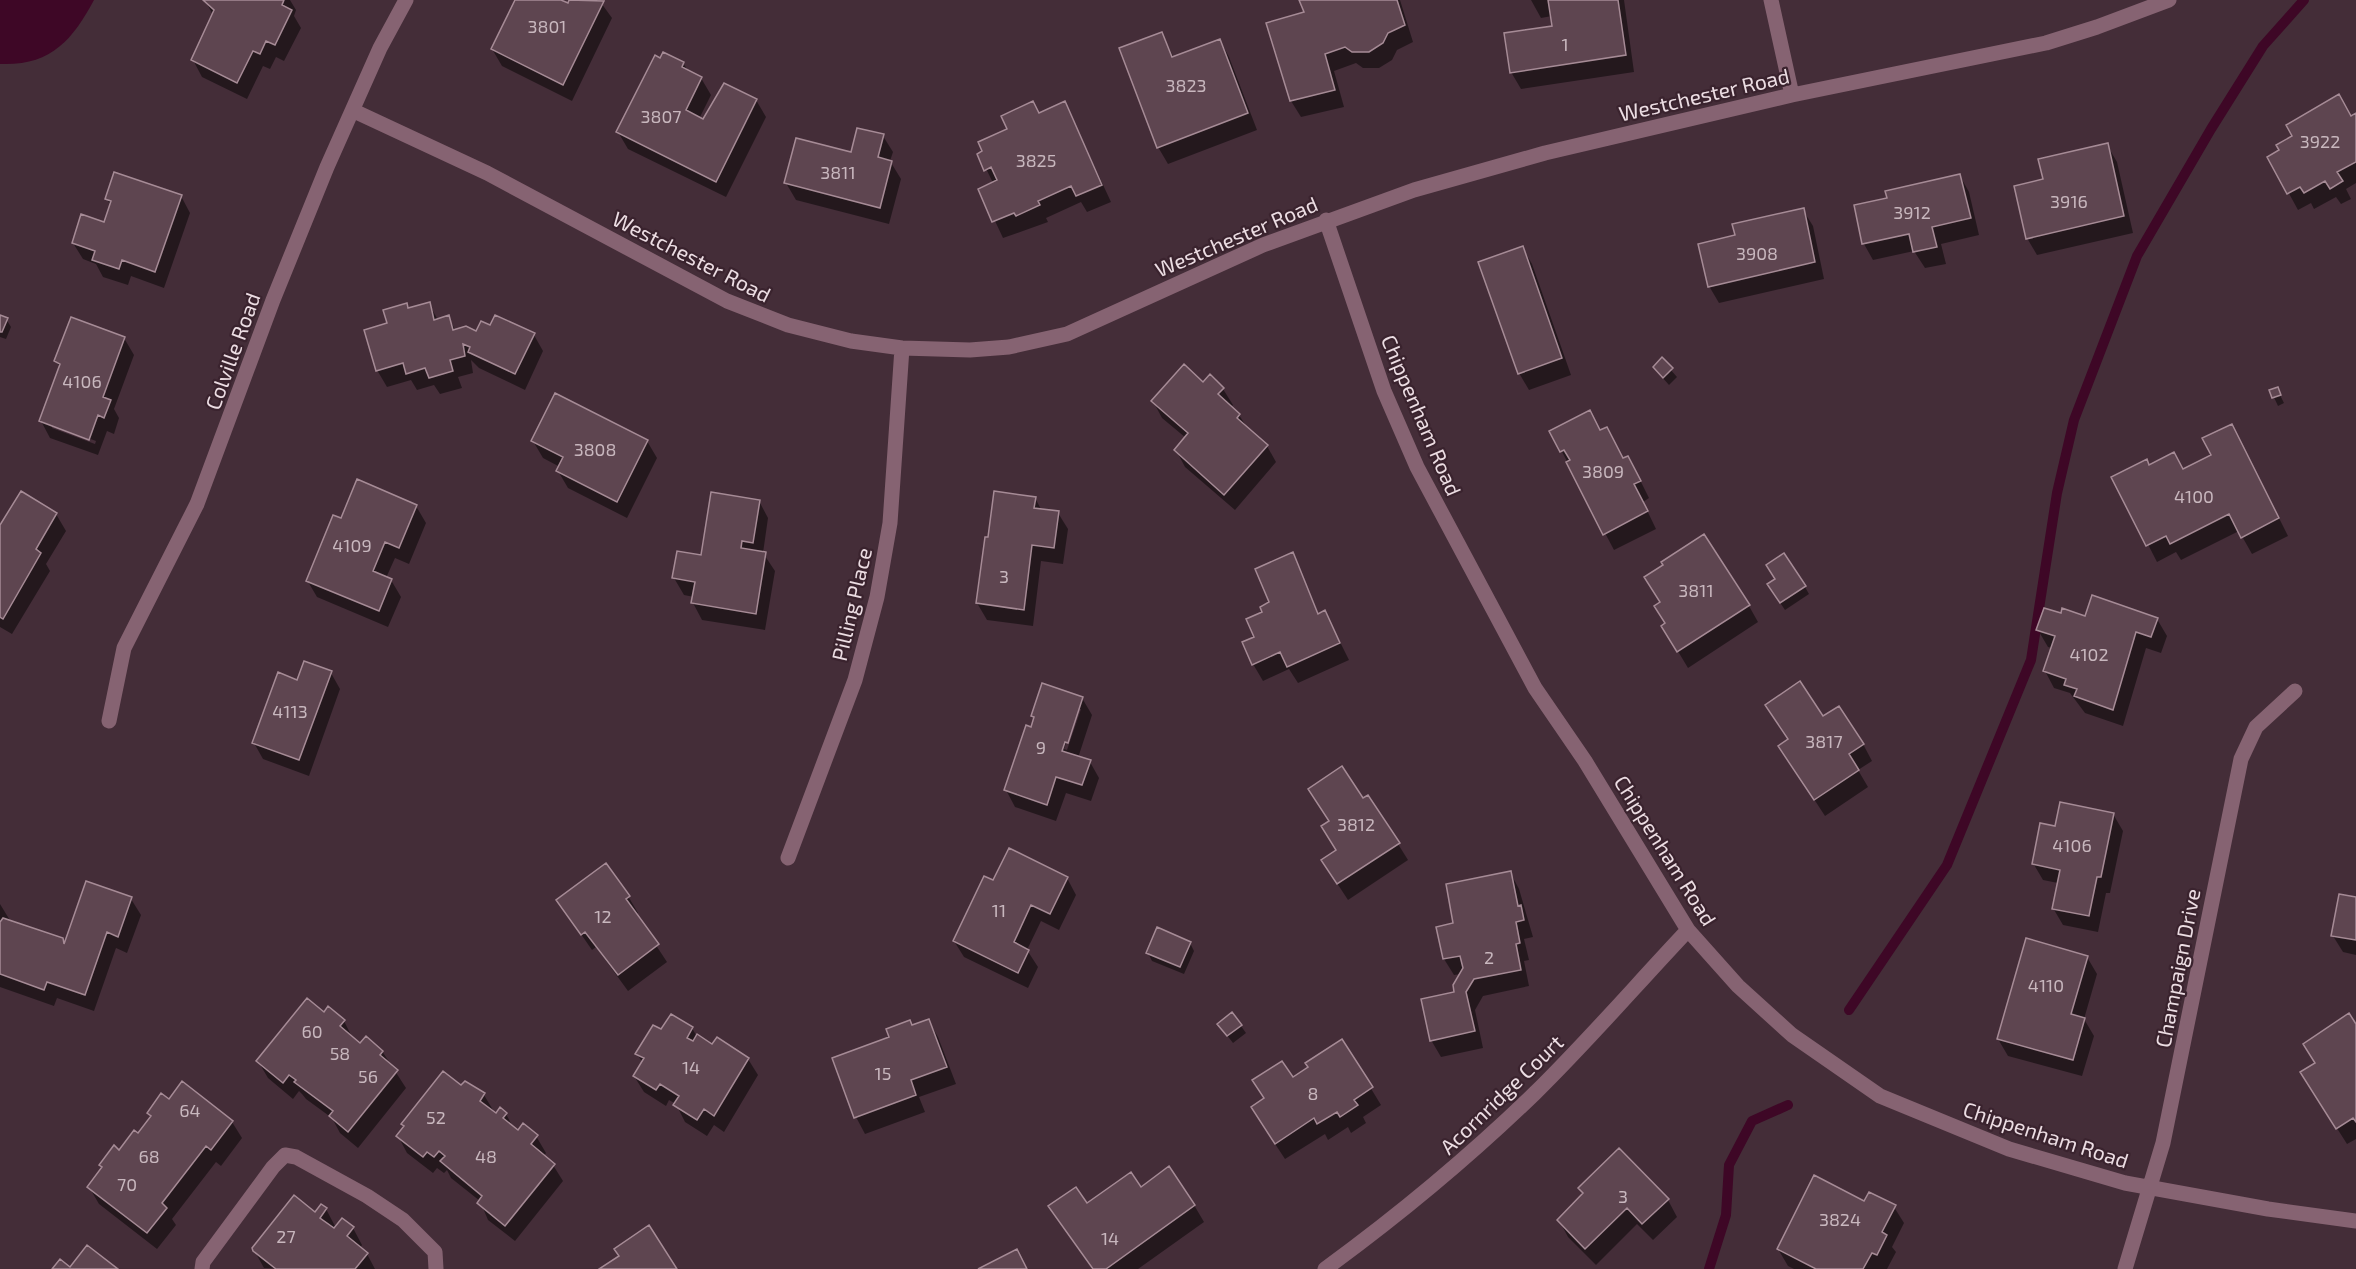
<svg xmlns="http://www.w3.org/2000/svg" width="2356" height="1269" font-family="'Exo 2',sans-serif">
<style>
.water{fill:#3e0726}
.shadow{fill:#0007;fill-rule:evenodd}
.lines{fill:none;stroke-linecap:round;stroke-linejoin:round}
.stream{stroke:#3e0726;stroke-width:10}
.building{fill:#5e4550;stroke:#a68b96;stroke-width:1.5}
.street{stroke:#866372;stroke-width:15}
.labels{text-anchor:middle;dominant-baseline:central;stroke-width:4.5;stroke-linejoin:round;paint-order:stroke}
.number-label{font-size:18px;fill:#c8b7be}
.street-label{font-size:21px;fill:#ecdde3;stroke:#3a232e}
</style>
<rect width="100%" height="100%" fill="#442d38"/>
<path class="water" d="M0,0H94C72,41 50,66 0,64Z"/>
<path class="shadow" d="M205,0H290L296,10L294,16L301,28L284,61L276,57L270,69L263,66L247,99L202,77L193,60L213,15Z
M516,0H558L569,5L571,0H599L612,18L572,101L502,66L492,49Z
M1301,0H1400L1413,42L1397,50L1392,60L1379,68H1363L1356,63L1334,71L1344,107L1301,117L1291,101L1306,13Z
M1531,0H1624L1634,72L1521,89L1511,72L1553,27L1552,16L1541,18Z
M1162,34L1174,58L1220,40L1229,57L1257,130L1168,164L1158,147Z
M660,60L683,63L689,72L701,78L711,95L699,119L703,121L756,100L766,117L726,197L628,149L618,132Z
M1065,103L1111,202L1087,212L1081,202L1046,218L1048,222L1003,238L980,189L993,183L979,154L1039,115Z
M2356,115V183L2346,189L2351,199L2341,204L2336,197L2314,209L2311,203L2298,210L2269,157Z
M883,136L893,152L890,161L901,179L889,224L796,200L786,183L852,154Z
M2107,145L2117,162L2133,233L2037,255L2027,238L2045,181Z
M1960,176L1969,192L1979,235L1941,244L1946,264L1925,268L1914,251L1873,260L1864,244L1889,199Z
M181,196L190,213L164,288L131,276L128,285L103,277L96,264L83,259L73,243L105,224L111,206L107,199Z
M1803,210L1813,226L1824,279L1719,303L1709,286Z
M1522,247L1532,264L1571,375L1529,390L1519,373Z
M429,304L438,320L448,317L456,331L477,333L490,327L534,335L543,351L525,390L479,368L471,360L473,373L458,377L462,388L440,394L434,385L417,390L411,380L387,387L377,370L389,324L409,310Z
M0,316L6,319L11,327L6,339L0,337Z
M124,338L134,355L114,409L119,418L114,434L107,431L98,455L50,438L41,421L60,368L56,361ZM52,425L96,441L95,444L52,428Z
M1662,360L1677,377L1669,385L1654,368Z
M1203,384L1223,389L1233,405L1231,407L1239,415L1248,429L1267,446L1276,462L1235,510L1185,467L1176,450L1186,438L1162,418L1153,401Z
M2277,389L2284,403L2278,406L2271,391Z
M1551,431L1600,432L1637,474L1649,498L1643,502L1656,529L1614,550Z
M533,441H647L657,458L627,518L568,488L558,471L560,467L543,458Z
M2241,442L2288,536L2252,554L2239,531L2181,560L2176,552L2157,562L2114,478L2149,467L2183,471Z
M1035,498L1042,511L1058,513L1068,529L1063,564L1041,561L1033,626L987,620L977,603L989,538Z
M759,501L768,518L763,553L775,571L765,630L702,620L693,603L694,597L684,595L674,578L702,557Z
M416,506L426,523L409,564L395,558L386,578L391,580L401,597L388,627L317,597L307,580L342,520Z
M56,514L66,531L46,564L50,571L12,634L0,627V528Z
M1293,554L1319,615L1325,612L1349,660L1298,683L1289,669L1263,681L1253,664L1256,638L1264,612Z
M1776,580L1805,587L1809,594L1785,610L1773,592Z
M1749,606L1758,622L1688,668L1673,643Z
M2062,615L2157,619L2167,636L2161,653L2146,648L2123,726L2085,713L2070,693L2054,688L2045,671L2052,648L2048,647L2038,630Z
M331,673L340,689L309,776L263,759L254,743L298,681Z
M1082,698L1092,715L1078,758L1090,762L1099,778L1091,801L1066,793L1056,821L1015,807L1006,790L1032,729L1035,719L1033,715ZM1078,709H1081L1067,750L1064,749Z
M1823,718L1863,744L1872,761L1858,770L1868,787L1825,816L1780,747Z
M1363,800L1398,844L1408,860L1348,900L1333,877L1337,851L1330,822Z
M2113,814L2123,831L2110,893H2106L2098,932L2063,925L2053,908L2058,883L2043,880L2033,863Z
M1510,872L1519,889L1533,937L1524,939L1529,960L1524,961L1529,986L1483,996L1475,1010L1483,1048L1441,1057L1431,1040L1456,994L1461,974L1454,975L1444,959L1455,924Z
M1067,878L1076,895L1059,930L1041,921L1027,950L1038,967L1028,988L964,957L954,941L994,883Z
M628,896L638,913L636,915L667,962L628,991L596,947L592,950L558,901Z
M2356,898V955L2343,952L2333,936Z
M131,899L141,915L127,953L116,948L94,1011L57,998L54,1006L0,987V904L11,922L62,940L65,944Z
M1190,943L1194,951L1184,974L1152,961L1148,953Z
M2087,957L2097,974L2084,1019L2094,1036L2082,1076L2008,1056L1998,1039Z
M324,1014L344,1021L353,1039L360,1045L382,1051L406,1088L358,1148L340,1133L332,1118L306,1099L302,1094L299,1091L293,1099L268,1078L258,1061Z
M928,1020L938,1037L956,1084L919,1097L925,1112L865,1134L856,1117L912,1027Z
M1219,1025L1241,1026L1246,1033L1233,1043Z
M2356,1027V1139L2347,1144L2312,1089L2316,1064Z
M692,1028L697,1037L712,1046L748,1059L758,1075L724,1132L714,1125L707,1136L685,1122L676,1104L669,1100L666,1106L644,1092L634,1076L643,1063L637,1054L662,1031Z
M1342,1041L1381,1105L1363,1117L1366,1123L1351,1133L1348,1127L1328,1140L1325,1134L1285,1159L1262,1124L1292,1080Z
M465,1083L484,1095L496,1115L506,1114L514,1129L536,1136L546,1153L543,1157L553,1165L563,1181L515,1241L488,1220L480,1201L451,1178L447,1170L444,1173L437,1168L433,1173L407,1153L398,1136L404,1127L403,1124Z
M169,1102L232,1122L242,1138L221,1166L216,1162L172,1219L176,1225L157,1249L99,1204L89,1187L103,1169L101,1165L138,1135L152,1118L149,1113Z
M1619,1150L1668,1200L1677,1217L1653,1240L1637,1224L1596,1265L1568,1237L1559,1220L1584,1195L1580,1188Z
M1141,1189L1194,1205L1204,1222L1138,1269H1092L1050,1207L1087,1205Z
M1865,1203L1894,1207L1904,1223L1892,1247L1896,1252L1887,1269H1794L1788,1266L1778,1249Z
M326,1209L336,1228H353L362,1245L360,1248L367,1254L375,1269L264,1268L254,1250Z"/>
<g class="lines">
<path class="stream" d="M1849,1010L1947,865L2031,660L2057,493L2074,420L2137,256L2211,129L2263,46L2304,0
M1709,1269L1726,1215L1729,1165L1752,1121L1788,1105"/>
</g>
<path class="building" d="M203,0H284L282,5L292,10L275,45L266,41L260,54L253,51L237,83L191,60L214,10Z
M515,0H561L568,3L569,0L604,1L563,85L491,49Z
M1299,0H1397L1405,25L1388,33L1383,43L1369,52H1352L1345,47L1325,54L1335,90L1290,101L1266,23L1304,12Z
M1548,0H1618L1626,55L1510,73L1504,33L1552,26Z
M1162,32L1172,57L1220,39L1248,113L1157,148L1119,48Z
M663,52L684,62L682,67L702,77L686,110L703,119L724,83L757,99L716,182L616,132L655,55L660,58Z
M2339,94L2351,116L2356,113V162L2337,172L2343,181L2330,189L2325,181L2304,193L2300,187L2287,194L2267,157L2279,150L2276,145L2292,136L2286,125Z
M1033,101L1039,113L1065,101L1102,185L1076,196L1071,186L1038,201L1040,205L1016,216L1014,213L992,222L978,189L997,180L991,167L984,171L977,154L982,151L978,142L1007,129L1001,116Z
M857,128L884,134L878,157L892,161L880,208L784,183L796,138L851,152Z
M2108,143L2124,216L2026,239L2014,186L2043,179L2038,159Z
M114,172L182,195L155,272L122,260L119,269L92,260L95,251L72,243L81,214L104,222L111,201L105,199Z
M1960,174L1971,218L1932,227L1937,247L1913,252L1909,234L1862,244L1854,205L1887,198L1885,191Z
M1804,208L1815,262L1708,287L1698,244L1735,235L1732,224Z
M1523,246L1562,358L1518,374L1478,262Z
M430,302L434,320L449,315L453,330L466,326L476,331L481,321L490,325L495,315L535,333L515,374L468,352L470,347L463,344L465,356L450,360L453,371L429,378L425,368L406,374L403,363L376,371L364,330L387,323L383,310L407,303L408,308Z
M0,315L8,318L2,332H0Z
M71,317L125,337L103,397L111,400L104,418L98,415L89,440L39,421L60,364L54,361Z
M1662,357L1673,368L1663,378L1653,367Z
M1184,364L1203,382L1210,374L1224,388L1218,394L1240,414L1237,418L1268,445L1224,495L1174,450L1188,433L1151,401Z
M2278,387L2281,395L2272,398L2269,390Z
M555,393L648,440L617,502L556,471L563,457L531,441Z
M1590,410L1600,430L1607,427L1623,458L1628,456L1641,481L1634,484L1648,511L1603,535L1566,462L1570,460L1564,450L1560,452L1549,431Z
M2232,424L2279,518L2241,538L2229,514L2170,544L2166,536L2146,546L2111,477L2147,459L2149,465L2174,452L2183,469L2211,455L2202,438Z
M357,479L417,505L399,548L385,542L373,571L392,579L379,611L306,581L333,515L341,518Z
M21,491L57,513L36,549L41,553L3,619L0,617V525Z
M994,491L1036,497L1034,508L1059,511L1054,548L1032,545L1024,610L976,603L985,537H988Z
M711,492L760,500L753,543L742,541L741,548L766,552L756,614L691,603L695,582L672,578L677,551L701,555Z
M1704,534L1750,605L1677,652L1661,626L1665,623L1654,606L1660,602L1644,577L1663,565L1661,562Z
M1293,552L1318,614L1325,610L1340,643L1287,667L1280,652L1252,665L1242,642L1254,637L1246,619L1262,612L1260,607L1269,602L1255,569Z
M1784,553L1806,586L1780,603L1767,584L1775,579L1766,565Z
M2092,595L2158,618L2151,637L2136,632L2113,710L2074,696L2077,689L2064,685L2066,679L2043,671L2055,636L2036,630L2044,608L2061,613L2062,608L2085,616Z
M304,661L332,671L299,760L252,743L278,672L297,680Z
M1800,681L1823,716L1839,706L1864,744L1849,754L1859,770L1814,800L1778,746L1788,739L1765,705Z
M1042,683L1083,697L1068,743L1065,742L1062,751L1091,760L1082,785L1056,777L1047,805L1004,790L1026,725L1031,727L1034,717L1031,716Z
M1342,766L1363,798L1368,795L1400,843L1337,884L1321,860L1336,850L1321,826L1329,821L1308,789Z
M2060,802L2114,813L2101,877H2097L2089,916L2052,909L2060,870L2032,864L2040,823L2055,826Z
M1009,848L1068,877L1050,914L1031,905L1014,942L1029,950L1018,973L953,941L984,876L993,880Z
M606,863L630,896L626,899L659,944L618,975L585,932L581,935L556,900Z
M1511,871L1518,906L1521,905L1524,920L1516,922L1520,943L1516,944L1521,970L1474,979L1466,992L1475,1031L1430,1041L1421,999L1454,992L1453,985L1463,968L1460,956L1443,959L1436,927L1453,923L1446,884Z
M86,881L132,897L118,937L107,932L85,995L47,982L44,990L0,974V922L3,918L63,938L64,944Z
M2339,894L2356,897V940L2331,936Z
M1157,927L1191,942L1180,967L1146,953Z
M2026,938L2088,956L2071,1014L2085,1018L2073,1060L1997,1039Z
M307,998L324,1012L328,1006L345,1020L340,1026L360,1043L366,1036L383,1051L380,1055L398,1070L348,1132L329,1116L333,1111L294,1082L296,1080L289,1075L283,1083L256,1061Z
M1232,1012L1242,1025L1227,1036L1217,1024Z
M2349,1013L2356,1024V1122L2353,1118L2336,1129L2300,1072L2315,1063L2303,1044Z
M671,1014L693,1027L687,1038L693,1041L697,1034L712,1044L717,1037L749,1058L714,1116L704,1109L697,1120L673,1105L679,1096L660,1084L656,1090L633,1076L644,1058L635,1054L653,1025L661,1029Z
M929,1019L947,1067L911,1080L916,1095L854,1118L832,1058L889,1037L886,1029L910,1020L912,1025Z
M1342,1039L1373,1087L1354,1100L1358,1105L1340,1117L1337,1112L1317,1124L1314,1118L1275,1144L1251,1107L1264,1098L1252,1080L1282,1061L1293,1077L1308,1067L1305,1063Z
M443,1071L461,1085L465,1081L485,1093L480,1101L496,1113L500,1107L507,1113L503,1118L518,1130L523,1123L538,1135L531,1144L555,1164L505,1226L477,1203L482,1196L440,1161L445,1156L439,1151L434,1157L427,1152L423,1157L396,1136L404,1126L401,1124Z
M182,1081L233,1121L211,1150L206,1146L162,1203L167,1208L147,1233L87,1187L102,1167L99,1165L114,1145L119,1150L134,1130L138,1133L151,1116L147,1113L161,1093L169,1099Z
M1619,1148L1669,1199L1642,1224L1627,1208L1585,1249L1557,1220L1583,1193L1578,1188Z
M1169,1166L1195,1205L1106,1269H1093L1048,1206L1076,1187L1087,1203L1131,1172L1141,1187Z
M1814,1175L1864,1201L1869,1192L1896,1205L1882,1232L1887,1235L1877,1255L1872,1253L1863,1269H1816L1777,1249Z
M294,1195L315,1212L321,1204L327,1208L320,1218L334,1228L342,1218L354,1227L347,1236L368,1253L355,1269H276L253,1251L252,1248Z
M649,1225L677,1269H599L619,1256L614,1249Z
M87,1245L118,1269H52L60,1259L70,1267Z
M1017,1249L1027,1269H978Z"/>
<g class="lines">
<path class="street" d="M1771,0L1792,95
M354,111L487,173L727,301L788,325L851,341L902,348L970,350L1009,347L1067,334L1263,245L1414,190L1545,153L1792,95L2046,43L2097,27L2169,0
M1326,220L1384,391L1417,467L1535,688L1585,761L1688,930L1738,986L1792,1035L1880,1096L2009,1149L2125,1183L2268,1209L2356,1221
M109,721L124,648L197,504L273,300L327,167L380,48L406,0
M788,858L855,680L877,597L890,523L902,348
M202,1269L203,1262L273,1167L285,1155L296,1157L367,1196L403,1220L435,1252L436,1269
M1325,1269C1399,1215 1469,1157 1535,1093C1588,1041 1637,984 1688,930
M2125,1269L2163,1143L2241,759L2256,727L2295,691"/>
</g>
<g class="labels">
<g class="number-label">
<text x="547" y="26">3801</text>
<text x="1565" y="44">1</text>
<text x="1186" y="85">3823</text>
<text x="661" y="116">3807</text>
<text x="2320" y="141">3922</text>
<text x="1036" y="160">3825</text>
<text x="838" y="172">3811</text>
<text x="2069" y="201">3916</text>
<text x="1912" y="212">3912</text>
<text x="1757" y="253">3908</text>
<text x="82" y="381">4106</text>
<text x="595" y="449">3808</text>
<text x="1603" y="471">3809</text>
<text x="2194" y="496">4100</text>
<text x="352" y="545">4109</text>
<text x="1004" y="576">3</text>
<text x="1696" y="590">3811</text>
<text x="2089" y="654">4102</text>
<text x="290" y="711">4113</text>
<text x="1824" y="741">3817</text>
<text x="1041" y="747">9</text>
<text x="1356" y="824">3812</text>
<text x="2072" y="845">4106</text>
<text x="999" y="910">11</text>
<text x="603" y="916">12</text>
<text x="1489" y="957">2</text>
<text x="2046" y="985">4110</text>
<text x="312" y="1031">60</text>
<text x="340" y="1053">58</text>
<text x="691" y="1067">14</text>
<text x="883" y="1073">15</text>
<text x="368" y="1076">56</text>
<text x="1313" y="1093">8</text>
<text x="190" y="1110">64</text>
<text x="436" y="1117">52</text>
<text x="149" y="1156">68</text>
<text x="486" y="1156">48</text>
<text x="127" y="1184">70</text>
<text x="1623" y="1196">3</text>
<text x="1840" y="1219">3824</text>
<text x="286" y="1236">27</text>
<text x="1110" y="1238">14</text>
</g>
<g class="street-label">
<text transform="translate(1704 94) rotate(-13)">Westchester Road</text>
<text transform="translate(1236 236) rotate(-23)">Westchester Road</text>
<text transform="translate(692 256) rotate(27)">Westchester Road</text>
<text transform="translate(232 351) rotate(-70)">Colville Road</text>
<text transform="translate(1422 415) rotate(67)">Chippenham Road</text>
<text transform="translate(851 604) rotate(-77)">Pilling Place</text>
<text transform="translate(1666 850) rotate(58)">Chippenham Road</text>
<text transform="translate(2177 968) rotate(-79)">Champaign Drive</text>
<text transform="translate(1501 1094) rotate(-44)">Acornridge Court</text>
<text transform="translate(2046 1134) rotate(18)">Chippenham Road</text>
</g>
</g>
</svg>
